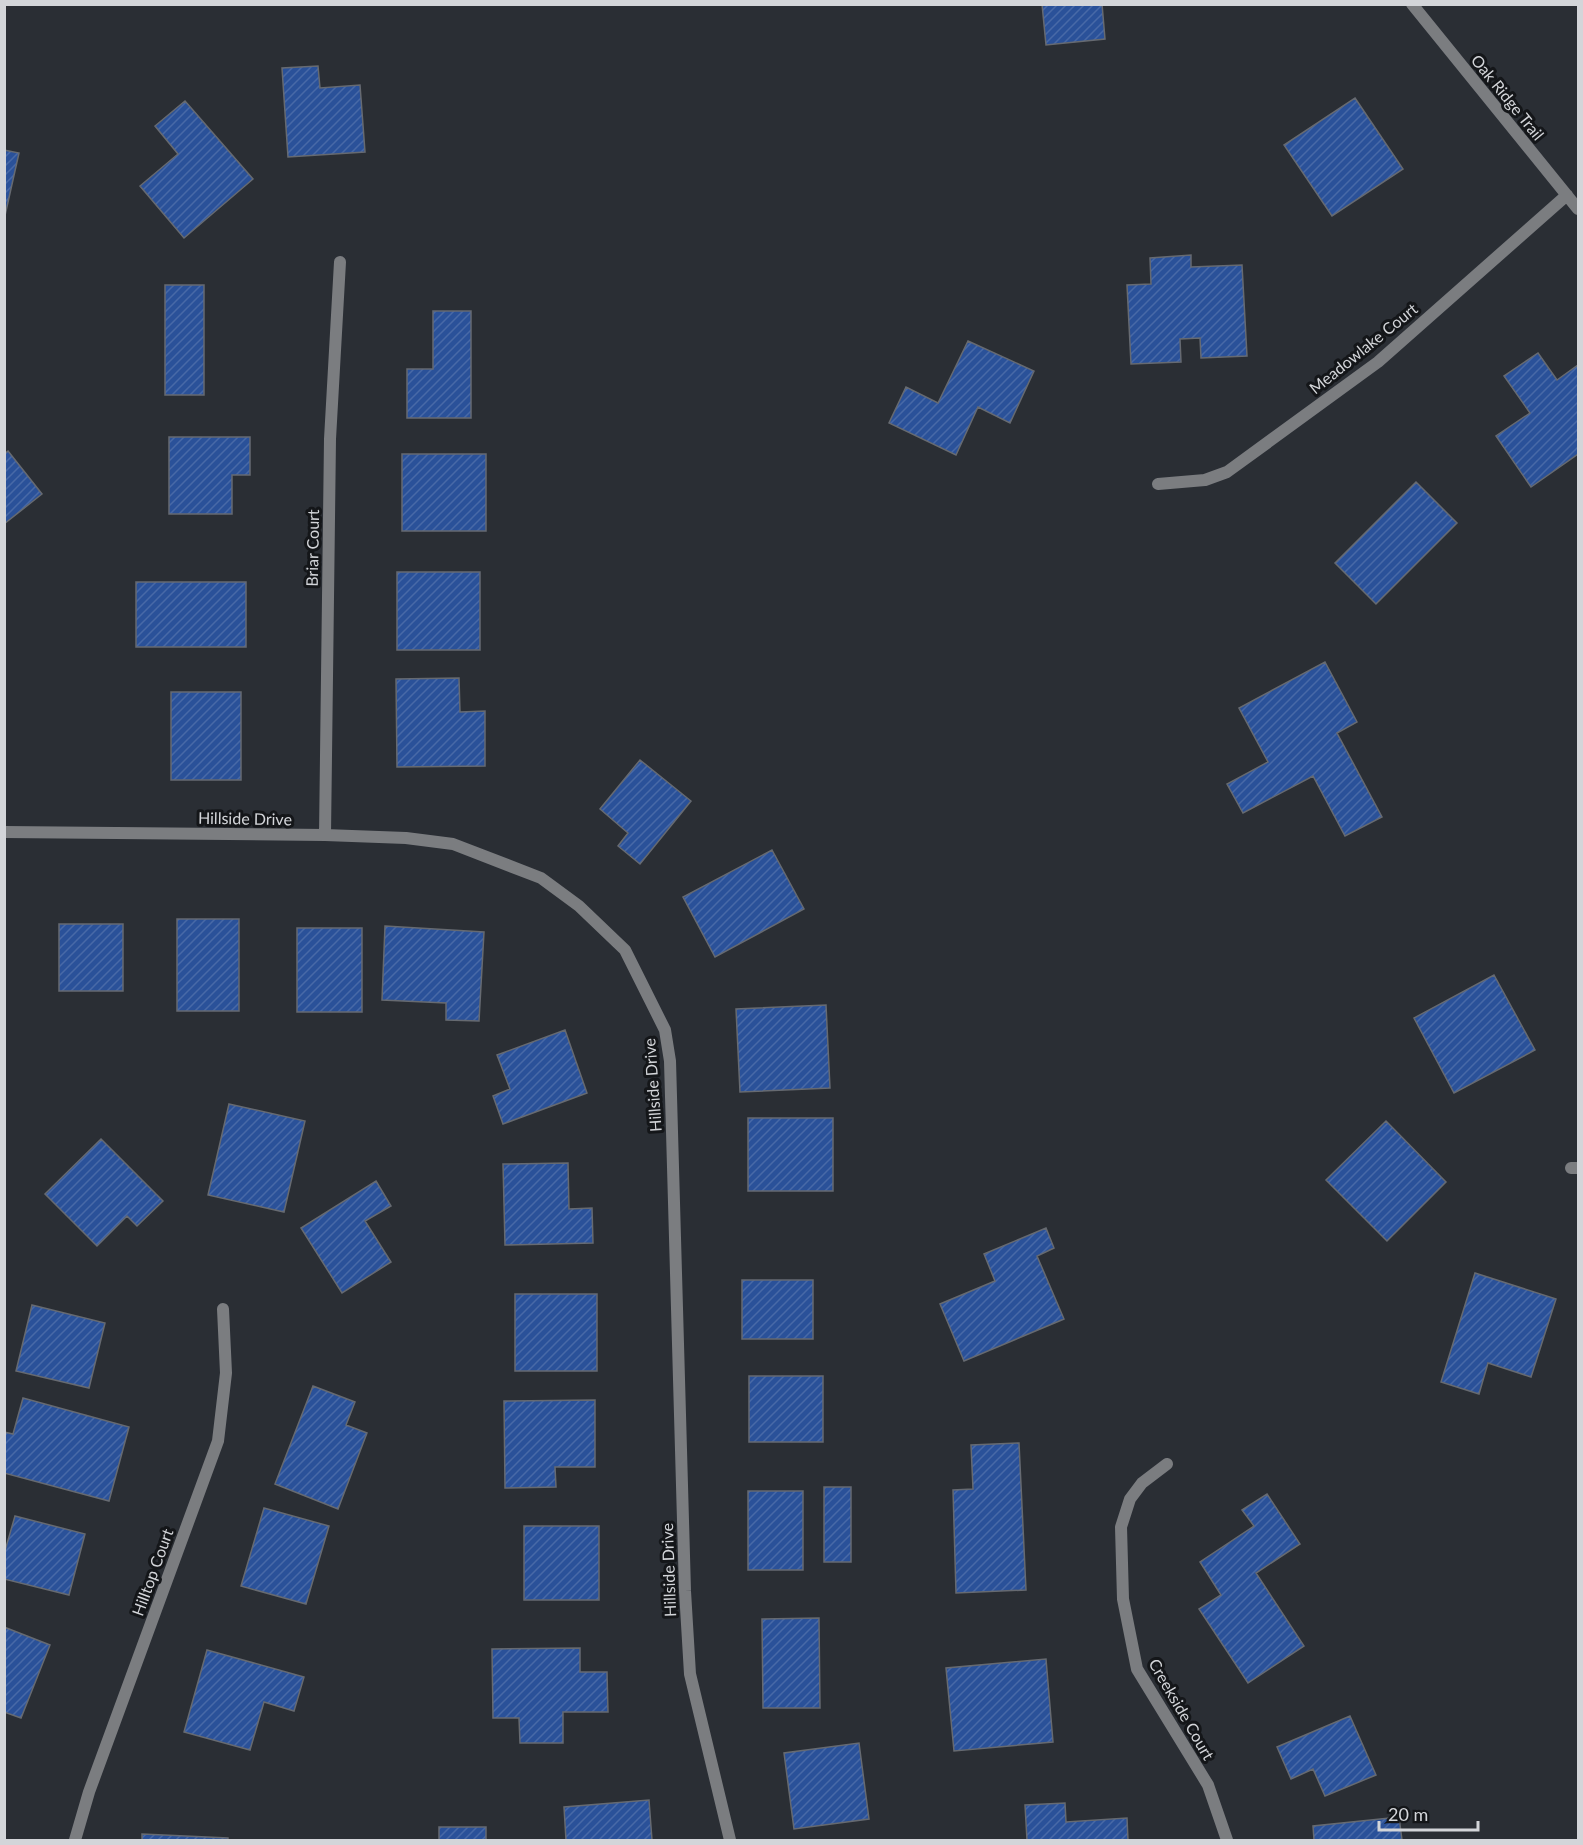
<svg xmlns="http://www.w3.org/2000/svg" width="1583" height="1845" font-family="Lato,sans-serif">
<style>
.building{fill:url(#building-hatch);stroke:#666a71;stroke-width:1.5}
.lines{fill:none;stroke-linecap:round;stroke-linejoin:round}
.minor{stroke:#7b7d80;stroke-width:12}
.labels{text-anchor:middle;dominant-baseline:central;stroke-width:6;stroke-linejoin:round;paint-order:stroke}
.street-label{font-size:16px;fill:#d3d5d9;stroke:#141619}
</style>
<defs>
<pattern id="building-hatch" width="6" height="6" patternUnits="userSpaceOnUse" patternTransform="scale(1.5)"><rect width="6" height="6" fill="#2a5199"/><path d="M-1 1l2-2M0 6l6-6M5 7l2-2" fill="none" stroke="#4869a7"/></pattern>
</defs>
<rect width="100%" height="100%" fill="#2a2e34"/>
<path class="building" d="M1042,4H1102L1105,39L1046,45Z
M318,66L320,88L360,85L365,152L288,157L282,68Z
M1355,98L1403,169L1332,216L1284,145Z
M185,101L253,179L184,238L140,186L178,154L155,126Z
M4,150L19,153L4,220Z
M1191,255V267L1242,265L1247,356L1201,358L1200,338L1180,339L1181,362L1131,364L1127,285L1151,284L1150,258Z
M165,285H204V395H165Z
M433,311H471V418H407V369H433Z
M968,341L1034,371L1010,423L978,407L956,455L889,423L906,387L938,403Z
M1538,353L1557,380L1578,365V454L1531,487L1496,436L1530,413L1504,376Z
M169,437H250V475H232V514H169Z
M8,451L42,494L4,524V454Z
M402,454H486V531H402Z
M1416,482L1457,523L1376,604L1335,563Z
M397,572H480V650H397Z
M136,582H246V647H136Z
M1325,662L1357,722L1337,733L1382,817L1345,836L1313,776L1243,813L1227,784L1268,762L1239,708Z
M459,678L460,712L485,711V766L397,767L396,679Z
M171,692H241V780H171Z
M640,760L691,801L640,864L618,846L628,833L600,809Z
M772,850L804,909L715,957L683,897Z
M177,919H239V1011H177Z
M59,924H123V991H59Z
M385,926L484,932L479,1021L446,1020V1003L382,1000Z
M297,928H362V1012H297Z
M1494,975L1535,1050L1454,1093L1414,1018Z
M826,1005L830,1088L740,1092L736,1009Z
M565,1030L587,1093L503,1124L493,1096L510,1089L497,1055Z
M229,1104L305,1121L284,1212L208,1195Z
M748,1118H833V1191H748Z
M1386,1121L1446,1182L1387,1241L1326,1180Z
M101,1139L163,1201L137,1226L127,1216L97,1246L45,1194Z
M568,1163L569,1209L592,1208L593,1243L505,1245L503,1164Z
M376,1181L391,1206L365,1221L391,1262L342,1293L301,1228Z
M1046,1228L1054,1248L1037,1256L1064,1319L964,1361L940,1304L995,1281L984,1254Z
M1475,1273L1556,1299L1531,1377L1488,1363L1479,1394L1441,1382Z
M742,1280H813V1339H742Z
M515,1294H597V1371H515Z
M32,1305L105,1323L89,1388L16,1371Z
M749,1376H823V1442H749Z
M313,1386L355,1402L346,1425L367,1433L338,1509L275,1484Z
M23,1398L129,1427L109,1501L4,1473V1432L13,1434Z
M595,1400V1467H555L556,1487L505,1488L504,1401Z
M1019,1443L1026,1590L956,1593L953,1490L973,1489L971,1445Z
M824,1487H851V1562H824Z
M748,1491H803V1570H748Z
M1267,1494L1300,1544L1256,1573L1304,1646L1248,1683L1199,1609L1221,1595L1200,1562L1254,1526L1242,1510Z
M264,1508L329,1526L306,1604L241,1586Z
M15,1516L85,1534L69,1595L4,1579V1554Z
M524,1526H599V1600H524Z
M819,1618L820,1708H763L762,1619Z
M4,1627L50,1645L21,1718L4,1712Z
M580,1648V1672H607L608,1712H563V1743H520L519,1718H493L492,1649Z
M207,1650L304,1677L294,1711L264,1702L250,1750L184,1732Z
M1046,1659L1053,1742L954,1751L946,1668Z
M1350,1716L1376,1775L1325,1796L1313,1769L1291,1779L1277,1747Z
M859,1743L869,1819L794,1829L784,1753Z
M649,1800L652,1840H566L564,1807Z
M1065,1803L1066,1822L1127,1818L1128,1840H1027L1025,1805Z
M1399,1817L1402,1840H1314L1313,1826Z
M439,1827H486V1840H439Z
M142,1834L228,1838V1840H142Z"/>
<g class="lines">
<path class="minor" d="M1412,4L1578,209
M1158,484L1205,480L1227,472L1378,362L1567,195
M4,832L325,835L406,838L453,844L541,878L579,906L625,950L665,1030L670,1061L685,1591L690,1674L730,1840
M325,835L330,439L340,262
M1571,1168H1578
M1167,1464L1142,1483L1130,1499L1121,1527L1123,1599L1137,1669L1208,1785L1227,1840
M75,1840L89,1792L218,1441L226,1373L223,1309"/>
</g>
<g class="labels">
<g class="street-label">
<text transform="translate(1508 97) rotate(51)">Oak Ridge Trail</text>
<text transform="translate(1363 348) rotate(-39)">Meadowlake Court</text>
<text transform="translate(312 548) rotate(-89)">Briar Court</text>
<text transform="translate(245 818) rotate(1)">Hillside Drive</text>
<text transform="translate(652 1085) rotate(-94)">Hillside Drive</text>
<text transform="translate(668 1570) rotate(-92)">Hillside Drive</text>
<text transform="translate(152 1572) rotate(-70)">Hilltop Court</text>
<text transform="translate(1182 1709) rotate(60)">Creekside Court</text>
</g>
</g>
<rect width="1583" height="1845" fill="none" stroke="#d3d5d9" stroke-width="12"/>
<path d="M1379 1821v9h99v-9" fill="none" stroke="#d3d5d9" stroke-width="3"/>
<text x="1388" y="1821" font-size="18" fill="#d3d5d9" stroke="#141619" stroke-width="4.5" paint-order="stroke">20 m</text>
</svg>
